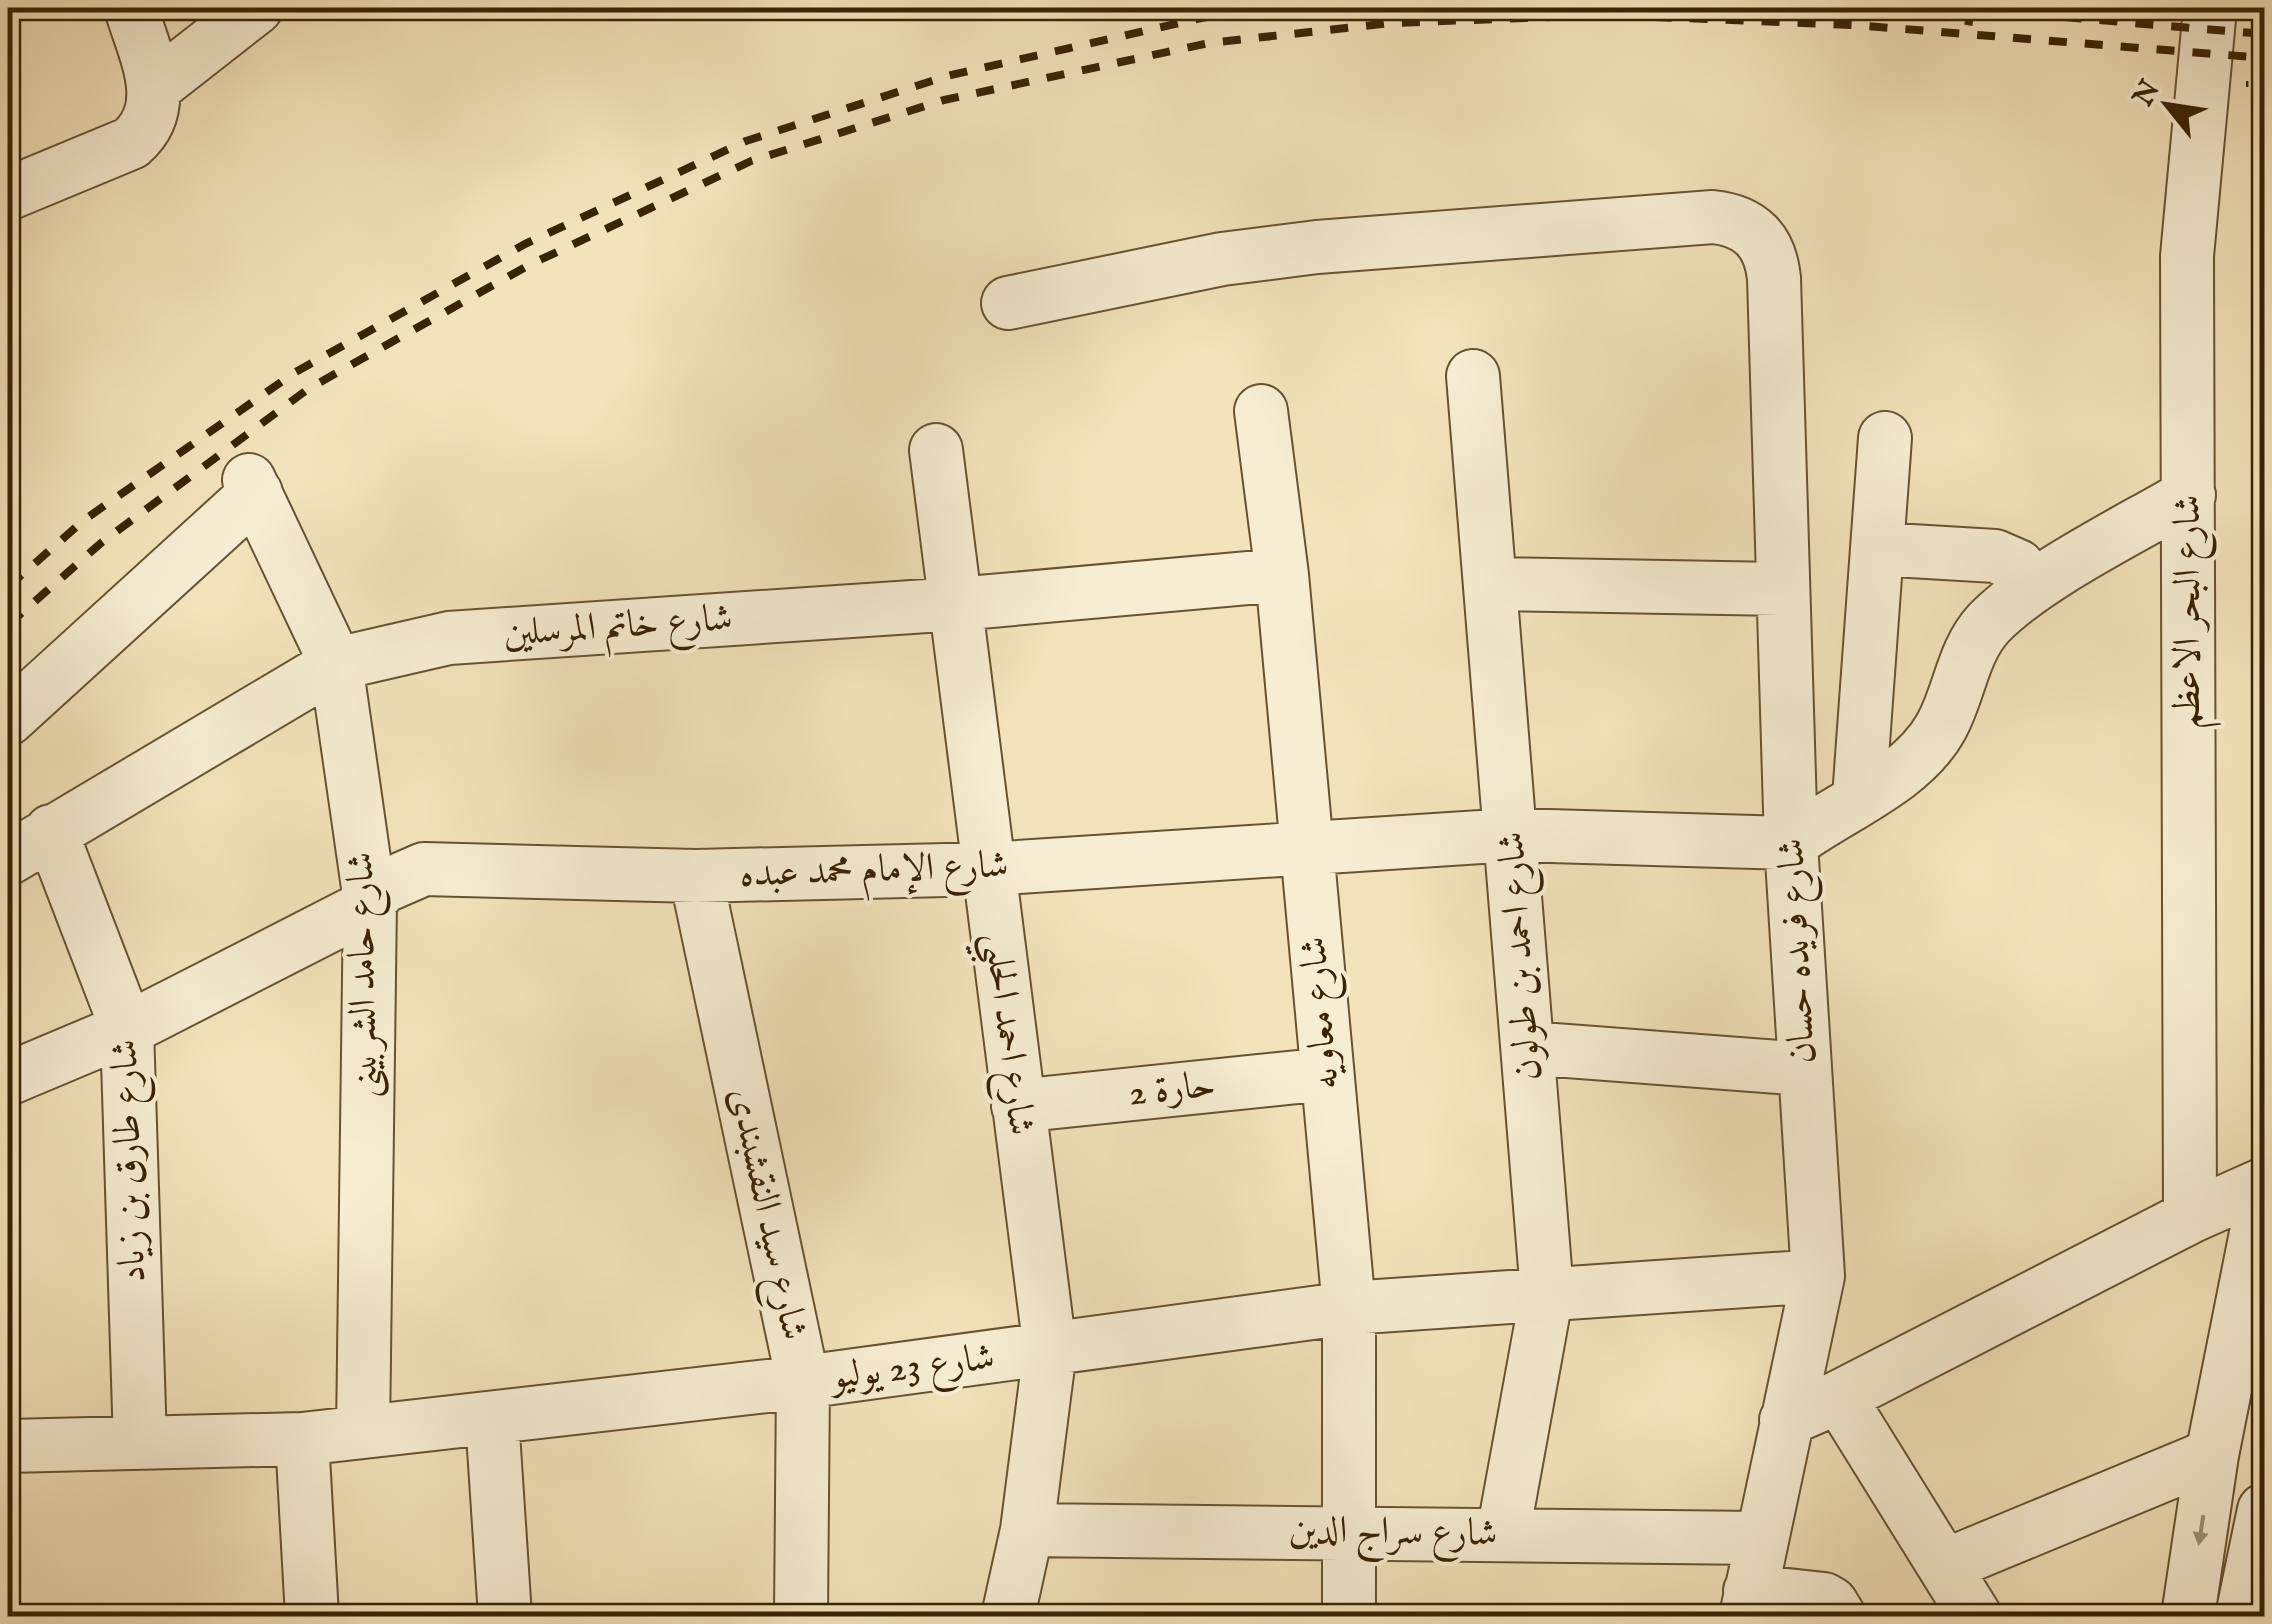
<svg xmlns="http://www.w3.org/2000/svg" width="2272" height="1624" font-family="'IM FELL English',Amiri,serif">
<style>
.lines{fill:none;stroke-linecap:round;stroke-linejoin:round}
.minor-casing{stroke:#675331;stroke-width:56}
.path{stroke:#382303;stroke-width:6;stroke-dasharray:2.5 5;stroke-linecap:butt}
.minor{stroke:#f7edd2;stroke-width:52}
.rail{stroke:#382303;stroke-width:8;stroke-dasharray:18 18;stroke-linecap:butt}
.oneway{fill:#a19275}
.labels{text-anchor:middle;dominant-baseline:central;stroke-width:8;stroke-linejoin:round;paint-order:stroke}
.street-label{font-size:38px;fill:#382303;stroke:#f7edd2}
</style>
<rect width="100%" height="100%" fill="#f3e3ba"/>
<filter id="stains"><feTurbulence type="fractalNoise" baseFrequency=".002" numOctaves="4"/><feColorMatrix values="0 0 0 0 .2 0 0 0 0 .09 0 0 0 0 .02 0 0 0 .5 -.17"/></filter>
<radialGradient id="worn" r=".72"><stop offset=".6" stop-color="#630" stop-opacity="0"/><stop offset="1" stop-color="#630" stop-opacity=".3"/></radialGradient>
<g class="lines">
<defs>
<path id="minor" d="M155,87L256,8
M8,194L131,143C174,106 144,53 131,8
M1008,303L1222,259L1317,247L1713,217C1750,221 1770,240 1774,278L1791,843L1818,1276L1746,1616
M1473,376L1547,1293L1503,1534
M1261,411L1282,575L1349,1308V1616
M936,450L1050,1350L1027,1530L1008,1616
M249,480L336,664L370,901L363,1432
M1877,549L1995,556L2018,566L2033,587
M1491,584L1783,589
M8,719L256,493
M1859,798L1885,438
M51,831L127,1029L140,1443
M8,859L336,664L449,638L957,604L1282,575
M696,876L803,1382L801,1616
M1528,1048L1805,1069
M8,1079L127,1029L356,912L385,886L424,869L696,876L987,869L1512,835L1791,843C1839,807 1912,780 1941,727C1960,693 1962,652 1989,623C2036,575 2130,530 2189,495
M1018,1106L1326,1074
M2190,1217L2187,256L2210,8
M1839,1397L1975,1616
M492,1418L505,1616
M1786,1420L1839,1397L2190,1217L2264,1184
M302,1439L312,1616
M8,1446L302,1439L803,1382L1349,1308L1818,1276
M1027,1530L1760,1538
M1944,1566L2212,1455
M1750,1591L1824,1599L1831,1603L1839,1616
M2188,1616L2212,1455L2264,1193
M2242,1616L2264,1510"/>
</defs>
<use href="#minor" class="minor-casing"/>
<path class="path" d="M2246,84H2264"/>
<use href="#minor" class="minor"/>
<path class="rail" d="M1894,8L1973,22
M1956,8L2264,34
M8,587L84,520L294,373L525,244L746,141L947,76L1206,17L1283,8
M8,625L101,543L308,389L529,265L751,161L944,100L1209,43L1392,23L1606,15L1854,25L2264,58"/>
</g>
<defs><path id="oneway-solid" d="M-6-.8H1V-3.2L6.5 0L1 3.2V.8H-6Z" transform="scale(2.5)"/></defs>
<use class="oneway" href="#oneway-solid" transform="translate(2201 1530) rotate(99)"/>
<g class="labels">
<g class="street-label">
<text transform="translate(2189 612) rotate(-90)">شارع البحر الاعظم</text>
<text transform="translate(618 627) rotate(-4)">شارع خاتم المرسلين</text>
<text transform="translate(874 871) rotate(-2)">شارع الإمام محمد عبده</text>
<text transform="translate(1798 951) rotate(-93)">شارع فريده حسان</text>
<text transform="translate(1521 956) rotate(-94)">شارع احمد بن طولون</text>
<text transform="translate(364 975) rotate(-91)">شارع حامد الشربينى</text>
<text transform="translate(1321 1013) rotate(-95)">شارع معاويه</text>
<text transform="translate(1008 1034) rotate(83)">شارع احمد الحلبي</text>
<text transform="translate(1172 1090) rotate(-6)">حارة 2</text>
<text transform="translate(130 1161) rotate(-92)">شارع طارق بن زياد</text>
<text transform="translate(767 1214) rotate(78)">شارع سيد النقشبندى</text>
<text transform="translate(913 1368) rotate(-7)">شارع 23 يوليو</text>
<text transform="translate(1393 1533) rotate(1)">شارع سراج الدين</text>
</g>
</g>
<rect width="2272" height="1624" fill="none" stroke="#f3e3ba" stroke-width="40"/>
<rect x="10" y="10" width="2252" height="1604" fill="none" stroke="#382303" stroke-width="5"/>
<rect x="20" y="20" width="2232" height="1584" fill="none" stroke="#382303" stroke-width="2.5"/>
<g transform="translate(2167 105) rotate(300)" stroke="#f7edd2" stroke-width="8" paint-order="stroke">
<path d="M0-8L18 38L0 25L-18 38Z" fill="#382303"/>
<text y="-15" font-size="28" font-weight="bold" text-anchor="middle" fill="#382303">N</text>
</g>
<rect width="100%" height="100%" filter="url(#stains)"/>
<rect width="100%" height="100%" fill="url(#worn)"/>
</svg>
